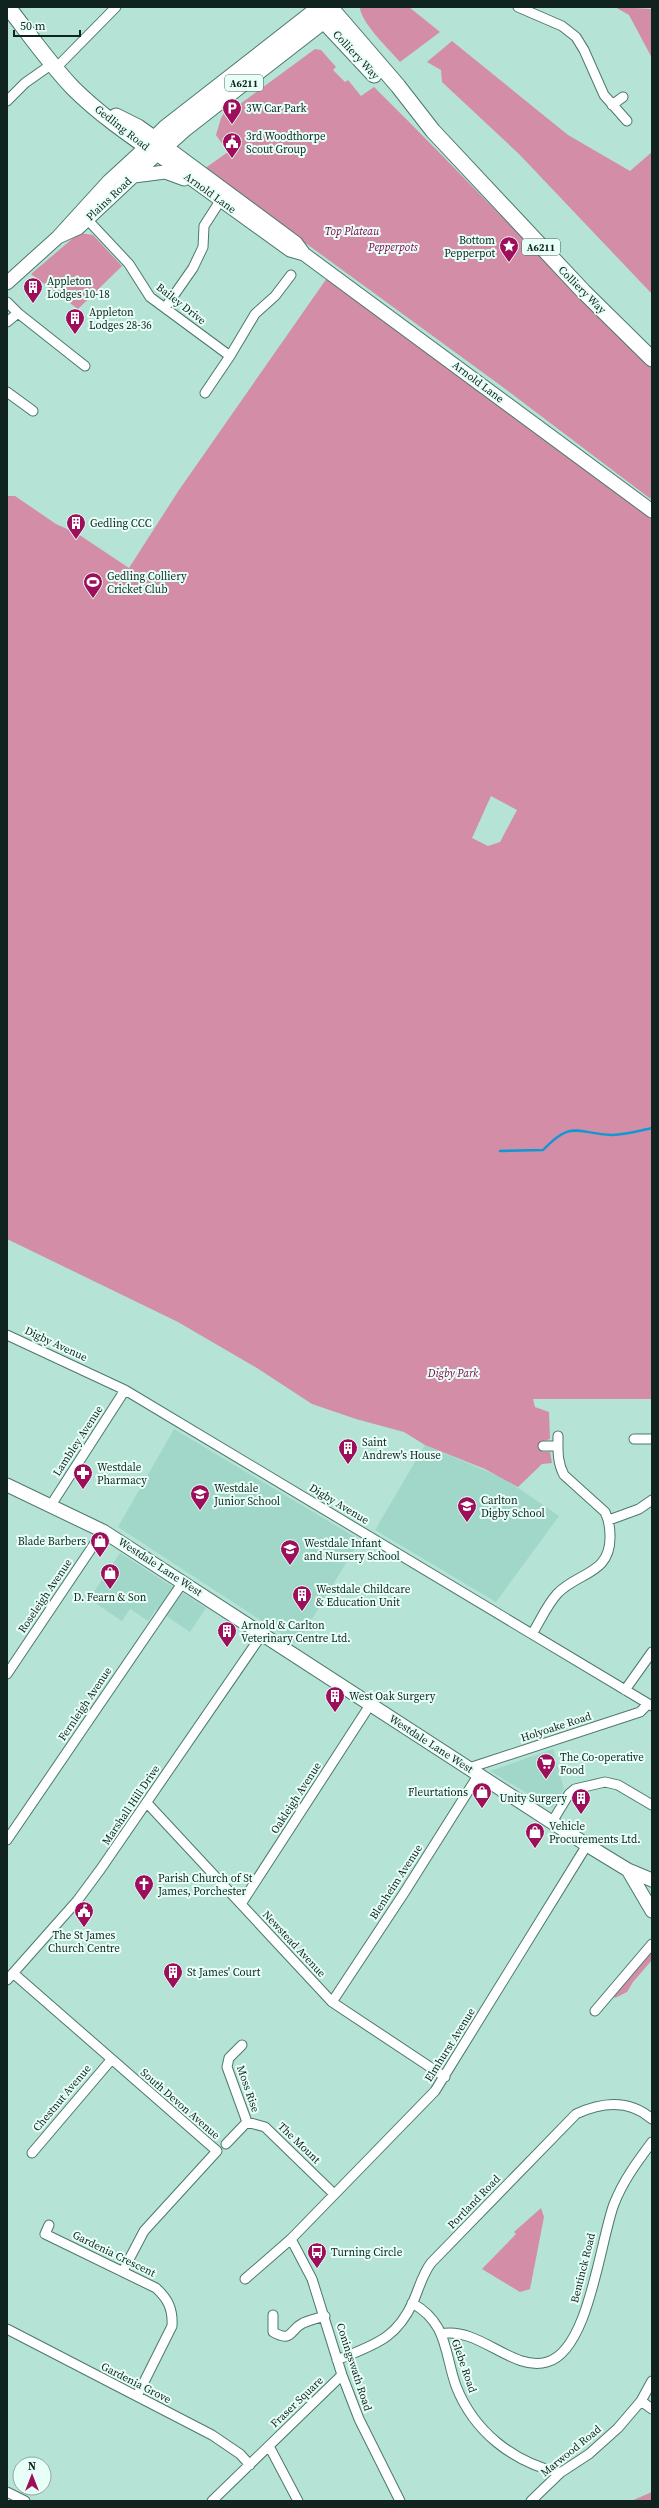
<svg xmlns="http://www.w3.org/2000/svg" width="659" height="2508" font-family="'Source Serif 4',serif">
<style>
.built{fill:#a1d7c9}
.green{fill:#d38da7;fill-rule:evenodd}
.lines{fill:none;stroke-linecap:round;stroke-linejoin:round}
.stream{stroke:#0f98d4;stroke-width:2.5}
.street-casing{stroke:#4d786d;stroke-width:11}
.secondary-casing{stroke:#4d786d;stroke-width:15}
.primary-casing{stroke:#4d786d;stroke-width:17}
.street{stroke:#fff;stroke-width:9}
.secondary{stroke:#fff;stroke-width:13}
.primary{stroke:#fff;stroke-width:15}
.labels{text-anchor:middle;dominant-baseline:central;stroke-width:4;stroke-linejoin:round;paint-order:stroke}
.shield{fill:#e8fff8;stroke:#52655f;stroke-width:1}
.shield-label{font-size:10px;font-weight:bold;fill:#11231e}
.street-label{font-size:11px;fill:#11231e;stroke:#e8fff8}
.poi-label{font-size:11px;fill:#11231e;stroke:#e8fff8;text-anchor:start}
.park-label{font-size:11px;font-style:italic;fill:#88034d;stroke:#e8fff8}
</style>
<rect width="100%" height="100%" fill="#b5e3d6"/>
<path class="built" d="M174,1429L360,1540L297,1644L118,1527Z
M425,1445L505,1479L559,1516L496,1602L375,1530Z
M120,1553L206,1608L190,1632L156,1609L148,1621L130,1609L122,1621L89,1599Z
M553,1749L564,1789L552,1808L490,1771Z"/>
<path class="green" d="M360,7H409L440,32L400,62C390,50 360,22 360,7Z
M615,7L652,9V58L629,15Z
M452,41L568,135L630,171L652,152V294L519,154L442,82L441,70L427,62Z
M315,49L321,50L336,67L333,70L345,82L348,80L361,96L374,87C468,180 557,276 652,367V500L500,385L204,169L228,152L216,135L221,118L228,106L232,110Z
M79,233L93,235L122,266L78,309L31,274Z
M327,278L652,519V1399H533L535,1407L549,1412L550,1439L540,1442L539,1448L543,1452H550L552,1463L542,1464L518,1487L485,1469L425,1445L404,1432L356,1419L312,1404L257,1368L178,1322L7,1239V496H15L56,524L78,534L129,568L179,490ZM491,796L517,810L500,842L488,846L472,838Z
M652,1949V1960L633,1982L627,1992L615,1998L613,1995Z
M541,2208L544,2217L530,2289L520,2292L482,2269L516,2234L514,2232Z
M652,2492V2501H631Z"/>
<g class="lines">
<path class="stream" d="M500,1151L543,1150C572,1120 575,1133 612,1135C625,1135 639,1131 652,1128"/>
<defs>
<path id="street" d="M518,7L562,26L576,37L584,50L604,95L627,121
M56,68L116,7
M7,101L25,83L52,64
M612,105L623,97
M84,216L129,264L150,297L230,356L205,393
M7,302L18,313
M165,308L193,268L203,247L204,226L220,201
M7,322L18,313L85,366
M230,356L255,314L275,296L291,275
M7,392L33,411
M7,1335L125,1390L652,1706
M634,1439H652
M543,1446H558
M51,1505L125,1390
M609,1520L639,1509L652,1500
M532,1634C540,1621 547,1605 557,1594C577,1572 611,1575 610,1536C610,1527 609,1520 605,1512L564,1475C557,1462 558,1450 558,1436
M7,1674L103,1531
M625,1690L652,1652
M469,1768L640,1712L648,1704
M147,1803L332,2002L445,2077
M552,1822L569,1794L575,1789L605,1782L618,1785L652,1805
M7,1840L183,1582
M241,1904L370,1705
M13,1973L217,2151L144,2231L123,2271
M7,1980L77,1901L100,1870L263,1633
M332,2002L404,1893L479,1774
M595,2011L652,1944
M242,2045L229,2058L227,2067L247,2122
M226,2144L247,2122L265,2127L334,2194
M32,2153L111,2060
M49,2225L45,2234L156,2288C168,2299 173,2309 172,2326L137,2396
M291,2239L312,2279L342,2375L359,2419L400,2501
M245,2279L291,2239L435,2091L587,1845
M412,2303C448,2323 444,2352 456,2386C474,2432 513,2462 560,2473
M273,2315V2332C293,2343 289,2330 303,2323C310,2320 318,2318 325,2316
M7,2329L212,2435L240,2454L250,2465
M441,2334C479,2326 512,2372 547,2362C589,2351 600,2241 614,2204C623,2181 637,2162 652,2142
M337,2360C373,2345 396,2340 413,2302C419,2289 422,2275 431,2263L576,2114C602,2102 629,2099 652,2119
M641,2401L652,2409
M269,2446L298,2501
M7,2492L25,2501
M212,2501L342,2375
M531,2501L560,2473L589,2454L618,2428L641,2401L652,2381"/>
<path id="secondary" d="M165,146L296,243L304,254L652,511
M134,176L165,172L184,179
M58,237L78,228L157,154L290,250L304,254
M7,283L58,237L109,181L146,147
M7,1485L103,1531L587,1845L628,1870L652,1880
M628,1870L652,1911"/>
<path id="primary" d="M8,7C29,34 49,63 73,88C98,113 128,134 157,154L186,128L334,13
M330,7L398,86L433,131L583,291L652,359
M317,14L374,75
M116,116L138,127L162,144
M146,147L165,128L320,7"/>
</defs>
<use href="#street" class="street-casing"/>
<use href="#secondary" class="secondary-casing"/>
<use href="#primary" class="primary-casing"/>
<use href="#street" class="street"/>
<use href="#secondary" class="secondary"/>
<use href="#primary" class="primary"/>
</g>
<defs>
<symbol id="parking-pin" viewBox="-11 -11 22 30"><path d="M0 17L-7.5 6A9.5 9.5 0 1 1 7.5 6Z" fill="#9d0f5b" stroke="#e8fff8"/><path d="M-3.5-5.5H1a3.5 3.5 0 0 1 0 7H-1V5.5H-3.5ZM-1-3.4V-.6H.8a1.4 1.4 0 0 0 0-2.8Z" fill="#fff"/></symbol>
<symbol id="civic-pin" viewBox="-11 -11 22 30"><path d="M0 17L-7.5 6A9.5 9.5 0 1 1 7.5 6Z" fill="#9d0f5b" stroke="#e8fff8"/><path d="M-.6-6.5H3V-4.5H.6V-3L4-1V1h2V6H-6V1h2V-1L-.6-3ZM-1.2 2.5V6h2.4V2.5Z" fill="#fff"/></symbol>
<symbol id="sight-pin" viewBox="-11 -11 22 30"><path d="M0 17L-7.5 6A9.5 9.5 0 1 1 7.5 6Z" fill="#9d0f5b" stroke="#e8fff8"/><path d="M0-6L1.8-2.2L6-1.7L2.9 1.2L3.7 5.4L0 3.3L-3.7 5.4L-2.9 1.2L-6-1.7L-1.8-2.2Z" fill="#fff"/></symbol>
<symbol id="building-pin" viewBox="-11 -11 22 30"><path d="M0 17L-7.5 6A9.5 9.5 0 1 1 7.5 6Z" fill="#9d0f5b" stroke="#e8fff8"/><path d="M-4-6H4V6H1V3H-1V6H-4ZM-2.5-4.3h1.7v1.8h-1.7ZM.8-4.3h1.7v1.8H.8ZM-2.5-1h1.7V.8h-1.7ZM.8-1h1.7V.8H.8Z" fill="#fff"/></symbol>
<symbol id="stadium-pin" viewBox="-11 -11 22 30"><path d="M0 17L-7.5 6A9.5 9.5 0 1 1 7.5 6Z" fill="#9d0f5b" stroke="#e8fff8"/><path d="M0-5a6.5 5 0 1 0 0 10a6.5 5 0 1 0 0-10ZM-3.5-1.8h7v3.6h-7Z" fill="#fff"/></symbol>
<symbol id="pharmacy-pin" viewBox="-11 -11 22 30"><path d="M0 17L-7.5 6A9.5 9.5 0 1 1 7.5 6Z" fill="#9d0f5b" stroke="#e8fff8"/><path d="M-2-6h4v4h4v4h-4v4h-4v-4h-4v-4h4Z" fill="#fff"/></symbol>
<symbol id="school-pin" viewBox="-11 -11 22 30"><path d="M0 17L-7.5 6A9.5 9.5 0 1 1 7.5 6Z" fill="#9d0f5b" stroke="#e8fff8"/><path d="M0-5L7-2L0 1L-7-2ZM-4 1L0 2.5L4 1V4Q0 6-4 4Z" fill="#fff"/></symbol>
<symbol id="shop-pin" viewBox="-11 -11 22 30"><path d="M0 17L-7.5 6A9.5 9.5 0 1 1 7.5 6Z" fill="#9d0f5b" stroke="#e8fff8"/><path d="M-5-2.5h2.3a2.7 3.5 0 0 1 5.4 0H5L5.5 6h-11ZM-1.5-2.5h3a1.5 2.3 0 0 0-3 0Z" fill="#fff"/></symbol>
<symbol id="supermarket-pin" viewBox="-11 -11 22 30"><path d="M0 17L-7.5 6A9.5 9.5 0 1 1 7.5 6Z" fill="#9d0f5b" stroke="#e8fff8"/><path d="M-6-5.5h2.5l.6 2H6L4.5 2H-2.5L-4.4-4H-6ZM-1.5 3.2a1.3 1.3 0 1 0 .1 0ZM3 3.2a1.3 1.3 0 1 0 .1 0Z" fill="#fff"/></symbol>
<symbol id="church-pin" viewBox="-11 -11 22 30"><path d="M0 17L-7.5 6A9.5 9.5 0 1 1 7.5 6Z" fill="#9d0f5b" stroke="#e8fff8"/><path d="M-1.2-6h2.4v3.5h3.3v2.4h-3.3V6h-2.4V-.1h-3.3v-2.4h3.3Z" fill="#fff"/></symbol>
<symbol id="bus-pin" viewBox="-11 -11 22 30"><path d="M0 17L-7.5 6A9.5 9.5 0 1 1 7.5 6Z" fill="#9d0f5b" stroke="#e8fff8"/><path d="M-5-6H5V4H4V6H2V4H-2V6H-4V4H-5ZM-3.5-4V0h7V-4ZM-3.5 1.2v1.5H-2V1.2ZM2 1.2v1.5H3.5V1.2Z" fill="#fff"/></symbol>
</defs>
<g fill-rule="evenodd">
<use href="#parking-pin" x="221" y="97" width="22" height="30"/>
<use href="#civic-pin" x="221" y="131" width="22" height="30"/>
<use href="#sight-pin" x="498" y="235" width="22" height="30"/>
<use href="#building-pin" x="22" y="276" width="22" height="30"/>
<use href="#building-pin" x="64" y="307" width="22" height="30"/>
<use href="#building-pin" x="65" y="512" width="22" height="30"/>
<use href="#stadium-pin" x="82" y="571" width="22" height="30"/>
<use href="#building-pin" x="337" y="1437" width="22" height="30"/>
<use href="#pharmacy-pin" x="72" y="1462" width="22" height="30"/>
<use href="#school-pin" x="189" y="1483" width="22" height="30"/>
<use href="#school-pin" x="456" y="1495" width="22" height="30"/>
<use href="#shop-pin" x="89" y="1530" width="22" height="30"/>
<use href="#school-pin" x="279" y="1538" width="22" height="30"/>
<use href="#shop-pin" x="99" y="1562" width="22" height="30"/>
<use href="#building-pin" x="291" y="1584" width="22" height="30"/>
<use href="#building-pin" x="216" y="1620" width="22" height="30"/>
<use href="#building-pin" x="324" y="1685" width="22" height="30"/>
<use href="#supermarket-pin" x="535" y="1752" width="22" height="30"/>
<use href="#shop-pin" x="471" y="1781" width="22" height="30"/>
<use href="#building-pin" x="570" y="1787" width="22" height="30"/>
<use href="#shop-pin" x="524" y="1821" width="22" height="30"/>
<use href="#church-pin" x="133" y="1873" width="22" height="30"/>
<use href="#civic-pin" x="73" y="1900" width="22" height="30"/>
<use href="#building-pin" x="162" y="1961" width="22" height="30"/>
<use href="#bus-pin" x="306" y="2241" width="22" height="30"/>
</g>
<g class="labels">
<g class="shield">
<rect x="225" y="75" width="38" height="16" rx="3"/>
<rect x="522" y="239" width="38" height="16" rx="3"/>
</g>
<g class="shield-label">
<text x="244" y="83">A6211</text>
<text x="541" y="247">A6211</text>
</g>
<g class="street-label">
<text transform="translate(356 55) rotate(47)">Colliery Way</text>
<text transform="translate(122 128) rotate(38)">Gedling Road</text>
<text transform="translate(210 193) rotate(36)">Arnold Lane</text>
<text transform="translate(109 199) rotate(-43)">Plains Road</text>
<text transform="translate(582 290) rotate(45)">Colliery Way</text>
<text transform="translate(181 304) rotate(38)">Bailey Drive</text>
<text transform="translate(478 382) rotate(37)">Arnold Lane</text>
<text transform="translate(56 1344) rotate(25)">Digby Avenue</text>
<text transform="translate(78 1441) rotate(-57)">Lambley Avenue</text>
<text transform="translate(339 1504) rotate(31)">Digby Avenue</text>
<text transform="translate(160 1567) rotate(33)">Westdale Lane West</text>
<text transform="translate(45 1596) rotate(-56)">Roseleigh Avenue</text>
<text transform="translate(85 1704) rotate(-56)">Fernleigh Avenue</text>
<text transform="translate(556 1727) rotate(-18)">Holyoake Road</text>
<text transform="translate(431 1744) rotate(33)">Westdale Lane West</text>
<text transform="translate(296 1798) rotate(-57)">Oakleigh Avenue</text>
<text transform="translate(131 1805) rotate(-56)">Marshall Hill Drive</text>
<text transform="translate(396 1882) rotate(-57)">Blenheim Avenue</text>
<text transform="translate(294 1944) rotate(47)">Newstead Avenue</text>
<text transform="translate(450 2045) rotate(-58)">Elmhurst Avenue</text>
<text transform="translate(248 2089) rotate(71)">Moss Rise</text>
<text transform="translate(62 2098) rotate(-50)">Chestnut Avenue</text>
<text transform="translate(180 2104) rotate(41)">South Devon Avenue</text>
<text transform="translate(299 2143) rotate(44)">The Mount</text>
<text transform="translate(474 2202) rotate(-46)">Portland Road</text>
<text transform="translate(114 2254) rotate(26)">Gardenia Crescent</text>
<text transform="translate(583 2268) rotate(-76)">Bentinck Road</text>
<text transform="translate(464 2366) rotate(71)">Glebe Road</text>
<text transform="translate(354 2367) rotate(72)">Coningswath Road</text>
<text transform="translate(136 2383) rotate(27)">Gardenia Grove</text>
<text transform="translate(297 2402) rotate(-44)">Fraser Square</text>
<text transform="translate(571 2451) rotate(-39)">Marwood Road</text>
</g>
<g class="poi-label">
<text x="246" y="108">3W Car Park</text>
<text x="246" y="136">3rd Woodthorpe<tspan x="246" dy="13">Scout Group</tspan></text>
<text x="495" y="240" text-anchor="end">Bottom<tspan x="495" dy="13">Pepperpot</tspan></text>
<text x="47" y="281">Appleton<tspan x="47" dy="13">Lodges 10-18</tspan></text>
<text x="89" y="312">Appleton<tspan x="89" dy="13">Lodges 28-36</tspan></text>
<text x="90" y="523">Gedling CCC</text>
<text x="107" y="576">Gedling Colliery<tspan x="107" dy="13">Cricket Club</tspan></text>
<text x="362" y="1442">Saint<tspan x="362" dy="13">Andrew's House</tspan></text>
<text x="97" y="1467">Westdale<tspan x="97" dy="13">Pharmacy</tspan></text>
<text x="214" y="1488">Westdale<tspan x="214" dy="13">Junior School</tspan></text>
<text x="481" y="1500">Carlton<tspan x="481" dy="13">Digby School</tspan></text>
<text x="86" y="1541" text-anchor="end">Blade Barbers</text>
<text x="304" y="1543">Westdale Infant<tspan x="304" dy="13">and Nursery School</tspan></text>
<text x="316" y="1589">Westdale Childcare<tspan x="316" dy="13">&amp; Education Unit</tspan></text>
<text x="110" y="1597" text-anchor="middle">D. Fearn &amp; Son</text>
<text x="241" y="1625">Arnold &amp; Carlton<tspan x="241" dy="13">Veterinary Centre Ltd.</tspan></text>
<text x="349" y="1696">West Oak Surgery</text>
<text x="560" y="1757">The Co-operative<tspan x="560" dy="13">Food</tspan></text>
<text x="468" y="1792" text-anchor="end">Fleurtations</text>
<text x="567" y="1798" text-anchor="end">Unity Surgery</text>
<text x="549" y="1826">Vehicle<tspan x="549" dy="13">Procurements Ltd.</tspan></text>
<text x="158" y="1878">Parish Church of St<tspan x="158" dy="13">James, Porchester</tspan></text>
<text x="84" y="1935" text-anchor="middle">The St James<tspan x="84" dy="13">Church Centre</tspan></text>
<text x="187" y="1972">St James' Court</text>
<text x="331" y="2252">Turning Circle</text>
</g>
<g class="park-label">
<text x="352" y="231">Top Plateau</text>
<text x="393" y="247">Pepperpots</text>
<text x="453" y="1373">Digby Park</text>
</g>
</g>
<rect width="659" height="2508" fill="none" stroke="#11231e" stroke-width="16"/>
<g transform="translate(32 2476)"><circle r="19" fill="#e8fff8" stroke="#92a7a1"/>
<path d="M0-3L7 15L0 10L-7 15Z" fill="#9d0f5b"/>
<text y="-6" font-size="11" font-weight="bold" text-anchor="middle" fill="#11231e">N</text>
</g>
<path d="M14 30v6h66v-6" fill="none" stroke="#11231e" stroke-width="2"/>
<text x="20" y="30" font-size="12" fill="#11231e" stroke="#e8fff8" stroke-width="3" paint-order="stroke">50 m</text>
</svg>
